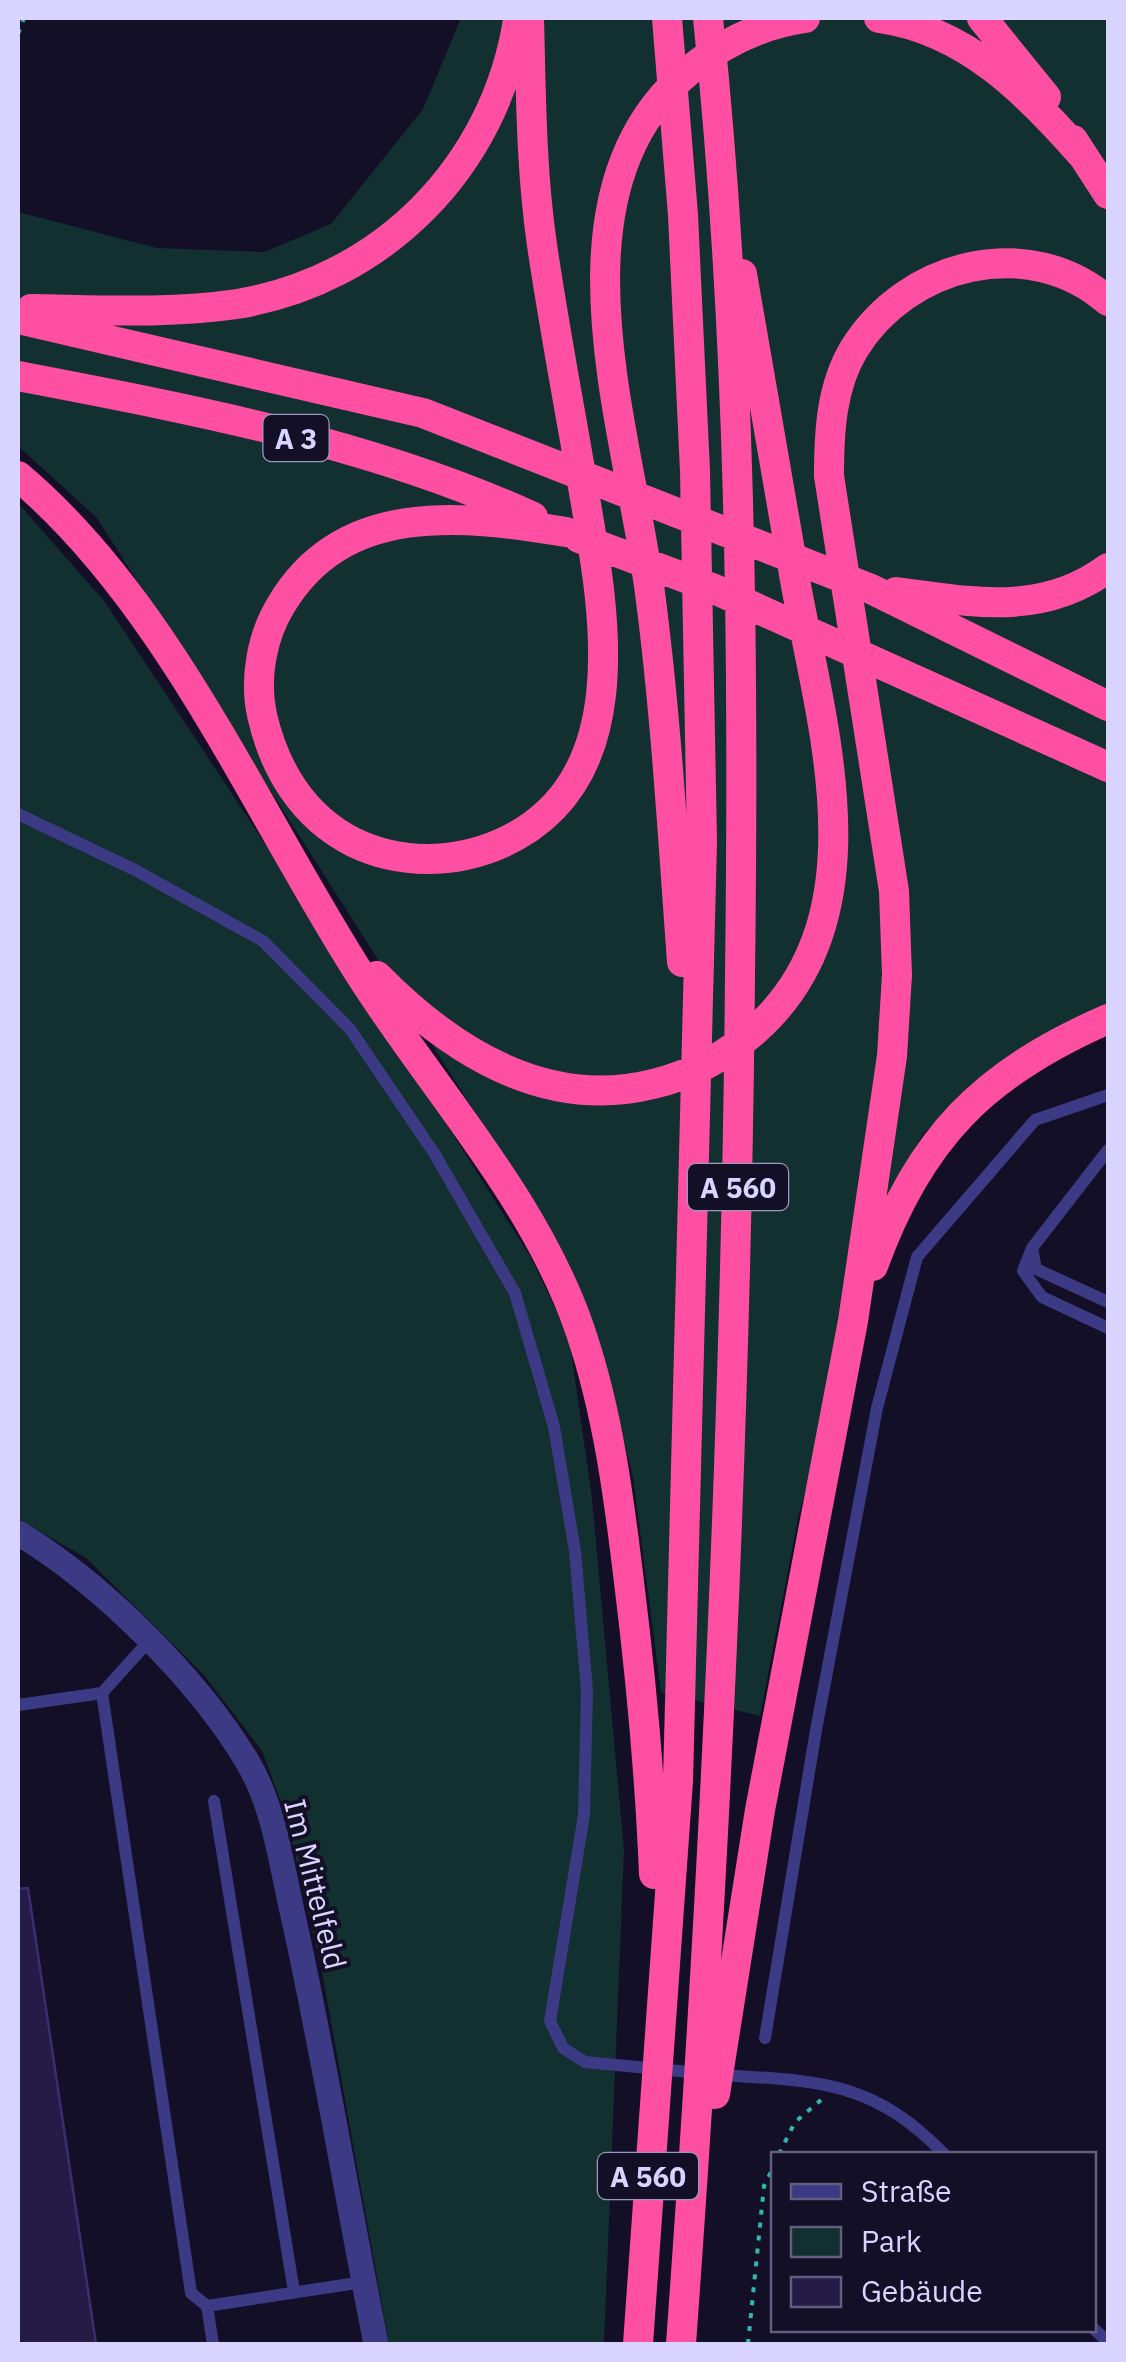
<svg xmlns="http://www.w3.org/2000/svg" width="1126" height="2362" font-family="'IBM Plex Sans',sans-serif">
<style>
.green{fill:#12302f}
.building{fill:#241b47;stroke:#3b2d73;stroke-width:2.5}
.lines{fill:none;stroke-linecap:round;stroke-linejoin:round}
.path{stroke:#2fb8b0;stroke-width:4;stroke-dasharray:5 8;stroke-linecap:butt}
.lane{stroke:#3d3a85;stroke-width:12}
.street{stroke:#3d3a85;stroke-width:25}
.highway{stroke:#ff4fa3;stroke-width:30}
.labels{text-anchor:middle;dominant-baseline:central;stroke-width:8;stroke-linejoin:round;paint-order:stroke}
.shield{fill:#130f26;stroke:#9e99be;stroke-width:2.5}
.shield-label{font-size:28px;font-weight:bold;fill:#d9d4ff}
.street-label{font-size:30px;fill:#d9d4ff;stroke:#130f26}
</style>
<rect width="100%" height="100%" fill="#130f26"/>
<path class="green" d="M461,18H1108V1012L996,1068L923,1134L888,1198L799,1514L760,1716L661,1692L633,1477L599,1340L552,1233L97,518L18,446V212L157,248L264,252L331,224L423,109Z
M18,503L105,602L356,981L530,1256L569,1337L592,1498L624,1850L604,2344H389L322,1972L286,1816L262,1751L204,1675L86,1558L18,1519Z"/>
<path class="building" d="M28,1888L96,2344H18V1889Z"/>
<g class="lines">
<path class="path" d="M18,34L24,18
M779,2154L795,2122L821,2100
M748,2344L764,2186L774,2166"/>
<path class="lane" d="M18,814L135,870L263,941L350,1029L434,1153L515,1293L554,1427L575,1551L587,1691L584,1815L550,2021L563,2048L585,2062L700,2073
M1108,1150L1032,1248L1023,1271L1042,1297L1108,1328
M1032,1248L1036,1269L1108,1302
M102,1693L148,1642
M18,1705L102,1693L191,2293L207,2306
M214,1801L294,2292
M765,2038L816,1730L877,1408L917,1257L1035,1120L1108,1095
M720,2075C818,2081 872,2080 944,2154
M1094,2329L1108,2342
M213,2344L207,2306L363,2282"/>
<path class="street" d="M18,1533C100,1582 197,1678 247,1761C275,1807 282,1869 294,1920C325,2061 348,2203 376,2344"/>
<path class="highway" d="M529,18C531,93 531,170 542,245C553,320 567,394 580,469C600,591 646,777 502,843C455,864 400,865 353,842C302,816 274,768 262,715C254,678 262,636 281,605C343,500 463,515 566,532
M879,18C966,30 1028,93 1083,156
M982,18L1046,97
M1073,140L1108,194
M31,309C99,310 169,314 237,304C383,280 495,166 518,20
M18,319L423,413L871,589L1108,706
M18,376C190,409 372,443 533,517
M18,476C168,602 256,812 361,976C435,1092 537,1201 581,1333C608,1413 619,1498 629,1582C641,1679 650,1776 654,1874
M579,538L712,588L1108,767
M896,592C972,602 1042,617 1108,568
M682,962C673,839 666,715 650,593C629,431 541,192 690,70C723,43 763,24 805,18
M377,976C450,1050 544,1111 653,1084C695,1074 733,1052 764,1022C881,907 820,720 795,580C777,478 759,376 742,274
M873,1266C919,1138 984,1073 1108,1019
M715,2094L760,1810L853,1321L892,1056L897,975L894,891L829,476C829,433 831,387 854,349C907,263 1029,232 1108,301
M638,2344L678,1781L702,842L695,471L683,215L667,18
M681,2344C714,1889 736,1434 740,976C744,657 741,335 708,18"/>
</g>
<g class="labels">
<g class="shield">
<rect x="263.5" y="415" width="65" height="46" rx="8"/>
<rect x="688" y="1164" width="100" height="46" rx="8"/>
<rect x="598" y="2153" width="100" height="46" rx="8"/>
</g>
<g class="shield-label">
<text x="296" y="438">A 3</text>
<text x="738" y="1187">A 560</text>
<text x="648" y="2176">A 560</text>
</g>
<g class="street-label">
<text transform="translate(316 1884) rotate(76)">Im Mittelfeld</text>
</g>
</g>
<rect width="1126" height="2362" fill="none" stroke="#d9d4ff" stroke-width="40"/>
<rect x="771" y="2152" width="325" height="180" fill="#130f26" stroke="#625e7d" stroke-width="2.5"/>
<rect x="791" y="2184" width="50" height="15" fill="#3d3a85" stroke="#625e7d" stroke-width="2.5"/>
<text x="861" y="2202" font-size="30" fill="#d9d4ff">Straße</text>
<rect x="791" y="2227" width="50" height="30" fill="#12302f" stroke="#625e7d" stroke-width="2.5"/>
<text x="861" y="2252" font-size="30" fill="#d9d4ff">Park</text>
<rect x="791" y="2277" width="50" height="30" fill="#241b47" stroke="#625e7d" stroke-width="2.5"/>
<text x="861" y="2302" font-size="30" fill="#d9d4ff">Gebäude</text>
</svg>
